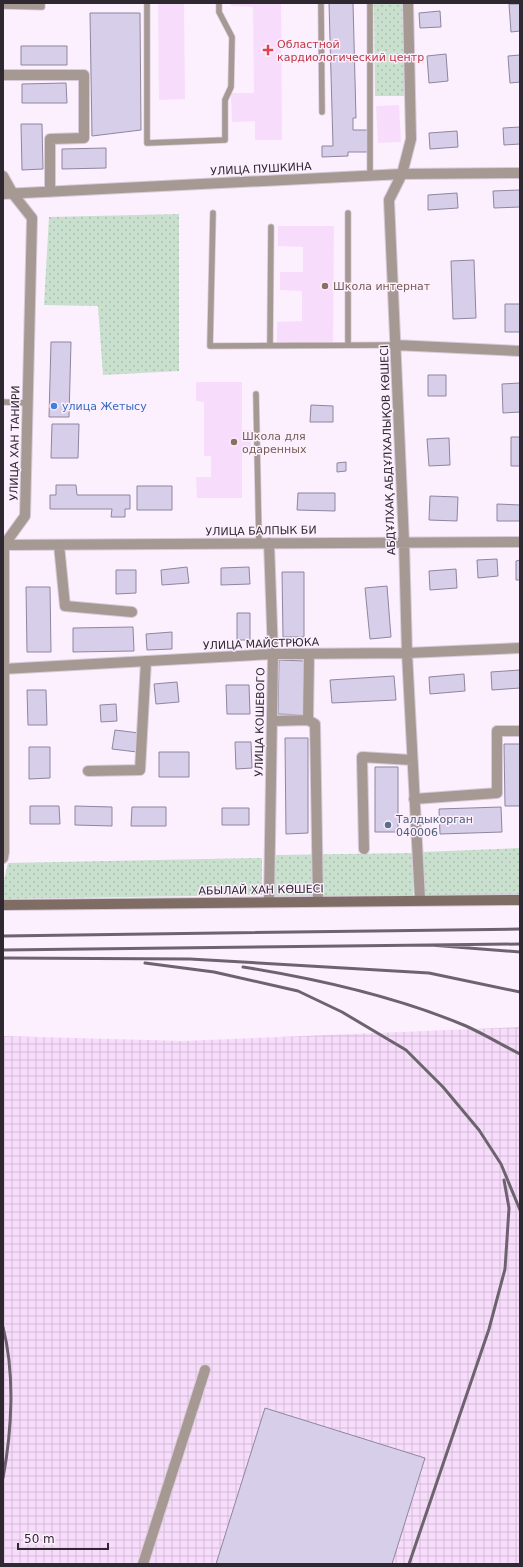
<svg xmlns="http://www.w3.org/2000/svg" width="523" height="1567" font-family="'DejaVu Sans',sans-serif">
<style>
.built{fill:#f7ddfb}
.industrial{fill:url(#industrial-grid)}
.grass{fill:url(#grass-dots)}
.building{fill:#d7ceea;stroke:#8e869f}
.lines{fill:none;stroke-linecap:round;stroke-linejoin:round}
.service-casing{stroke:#d7cbd9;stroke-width:7}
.minor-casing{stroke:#d7cbd9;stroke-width:12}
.tertiary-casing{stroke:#d7cbd9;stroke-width:12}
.secondary-casing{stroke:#d7cbd9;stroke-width:12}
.service{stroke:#a69893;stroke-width:5.5}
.minor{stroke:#a69893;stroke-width:10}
.tertiary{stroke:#a69893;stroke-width:10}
.secondary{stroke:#7f6c65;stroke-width:10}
.rail{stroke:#6d636e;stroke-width:3}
.health-dot{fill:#e0444e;stroke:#fceffe;stroke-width:1.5}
.education-dot{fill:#8d6e63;stroke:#fceffe;stroke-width:1.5}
.shop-dot{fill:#3f7fe0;stroke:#fceffe;stroke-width:1.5}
.service-dot{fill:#5c6f8a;stroke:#fceffe;stroke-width:1.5}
.labels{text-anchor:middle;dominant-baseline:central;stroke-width:3;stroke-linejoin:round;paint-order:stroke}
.health-label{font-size:11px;fill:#be3a42;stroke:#fceffe;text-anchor:start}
.street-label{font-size:11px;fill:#302831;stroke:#fceffe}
.education-label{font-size:11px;fill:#785e54;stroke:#fceffe;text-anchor:start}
.shop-label{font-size:11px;fill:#366cbe;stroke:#fceffe;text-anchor:start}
.service-label{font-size:11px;fill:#4e5e75;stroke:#fceffe;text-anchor:start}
</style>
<defs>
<pattern id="industrial-grid" width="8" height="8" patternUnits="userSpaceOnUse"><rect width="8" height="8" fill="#f7ddfb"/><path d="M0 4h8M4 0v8" fill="none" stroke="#d4bed8"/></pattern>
<pattern id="grass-dots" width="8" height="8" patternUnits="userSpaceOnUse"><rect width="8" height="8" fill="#c8e0cd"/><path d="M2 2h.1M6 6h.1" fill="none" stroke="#acc0b0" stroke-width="1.8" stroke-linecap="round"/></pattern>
</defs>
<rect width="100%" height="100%" fill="#fceffe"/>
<path class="built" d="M158,3H184L185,99L159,100Z
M231,3H281L282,140H255V121L232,122L231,93H254L253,7L231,6Z
M399,105L401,142L378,143L376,106Z
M278,226H334L333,342H277V322L302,321V291L280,290V272H303V247L278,246Z
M196,382H242V430H251V450H242V498H197L196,477H211V456H204V402L196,401Z"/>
<path class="industrial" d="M520,1027V1564H3V1036L183,1041Z"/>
<path class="grass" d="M374,3H402L405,96H375Z
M179,214V371L103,375L98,306L44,305L49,217Z
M520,848V895L425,896L423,852Z
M414,853L413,895L272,897L276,855Z
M262,858V895L3,899V884L8,863Z"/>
<path class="building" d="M329,3H353L356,118H353V130H369L370,152H348V156L322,157V146H333Z
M509,4H520V31L511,32Z
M440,11L441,27L420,28L419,13Z
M90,13H140L141,130L92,136Z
M21,46H67V65H21Z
M446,54L448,81L429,83L427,56Z
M520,55V82L510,83L508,56Z
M66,83L67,103H22V84Z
M21,124H42L43,169L22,170Z
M520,127V144L504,145L503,128Z
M457,131L458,147L430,149L429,133Z
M106,148V168L62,169V149Z
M520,190V207L494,208L493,191Z
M457,193L458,208L428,210V195Z
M474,260L476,318L453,319L451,261Z
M505,304H520V332H505Z
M51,342H71L69,417H49Z
M428,375H446V396H428Z
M520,383V412L503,413L502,384Z
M311,405L333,406V422H310Z
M52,424H79L78,458H51Z
M511,437H520V466H511Z
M449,438L450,465L429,466L427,439Z
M346,462V471L337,472V463Z
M56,485H76L77,495H130V509H125V517H111L112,509H50V495H56Z
M137,486H172V510H137Z
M298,493H335V511L297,510Z
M430,496L458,497L457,521L429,520Z
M497,504L520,505V521H497Z
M497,559L498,576L478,578L477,560Z
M520,560V580H516V561Z
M187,567L189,583L162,585L161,570Z
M249,567L250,584L221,585V568Z
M456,569L457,588L430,590L429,571Z
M116,570H136V593L116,594Z
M282,572H304V637H283Z
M387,586L391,637L370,639L365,588Z
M26,587H50L51,652H27Z
M237,613H250V640H237Z
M133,627L134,651L73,652V628Z
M172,632V649L147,650L146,634Z
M279,660L305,661L304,715L278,714Z
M520,670V688L492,690L491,672Z
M464,674L465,691L430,694L429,677Z
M394,676L396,700L332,703L330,680Z
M177,682L179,702L156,704L154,684Z
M226,685H249L250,714H227Z
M27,690H46L47,725H28Z
M116,704L117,721L101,722L100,705Z
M115,730L139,733L137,752L112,749Z
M285,738H308V833L286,834Z
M235,742H251L252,768L236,769Z
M504,744H520V806H505Z
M29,747H50V778L29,779Z
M159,752H189V777H159Z
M375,767H398V832H375Z
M30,806H59L60,824H30Z
M75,806L112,807V826L75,825Z
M132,807H166V826H131Z
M501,807L502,832L440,834L439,809Z
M222,808H249V825H222Z
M265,1408L425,1458L392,1564H216Z"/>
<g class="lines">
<defs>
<path id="service" d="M147,3V143L225,140V100L231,87L232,37L219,12V3
M321,3L322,112
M3,6L42,7V3
M370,175V3
M213,213L210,346L395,345
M348,213V345
M270,345L271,227
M256,394L259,543
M3,402L27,403"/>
<path id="minor" d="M408,3L411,139L402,174L389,200L404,542L407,653L420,900
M3,75H84V138L50,139V192
M3,194L402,174L520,173
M395,345L520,351
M3,545L520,542
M59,545L65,606L132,612
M309,654L308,720L315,724L318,901
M3,669L273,654L407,653L520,648
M272,721L308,720
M88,771L140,770L146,661
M414,799L497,793V731H520
M364,849L362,757L412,760
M269,902L273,654L269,543
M143,1564L205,1370"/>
<path id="tertiary" d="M3,176L13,194L32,218L25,516L4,545V852L3,858"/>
<path id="secondary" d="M3,905L520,900"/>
</defs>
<use href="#service" class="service-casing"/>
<use href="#minor" class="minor-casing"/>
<use href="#tertiary" class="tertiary-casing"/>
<use href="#secondary" class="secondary-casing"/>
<use href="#service" class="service"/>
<use href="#minor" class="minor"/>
<use href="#tertiary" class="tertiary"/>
<use href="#secondary" class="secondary"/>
<path class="rail" d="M3,936L520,929
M520,944L430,945L520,952
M3,950L430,945
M3,958L190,959L429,973L520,992
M145,963L214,972L298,991L342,1012L406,1050L443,1087L479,1130L501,1164L520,1210
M243,967C318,979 395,996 466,1026C484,1034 502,1045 520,1054
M3,1327C15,1374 12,1430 3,1478
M409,1564L489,1329L505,1269L509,1208L504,1180"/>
</g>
<path class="health-dot" d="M266 44h4v4h4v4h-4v4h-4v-4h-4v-4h4z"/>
<g class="education-dot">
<circle cx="325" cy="286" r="4"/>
<circle cx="234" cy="442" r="4"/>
</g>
<circle class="shop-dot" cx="54" cy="406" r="4"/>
<circle class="service-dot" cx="388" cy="825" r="4"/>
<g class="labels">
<g class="health-label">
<text x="277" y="44">Областной<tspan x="277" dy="13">кардиологический центр</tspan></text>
</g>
<g class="street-label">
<text transform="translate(261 169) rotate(-3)">УЛИЦА ПУШКИНА</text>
<text transform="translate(15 443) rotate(-89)">УЛИЦА ХАН ТАНИРИ</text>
<text transform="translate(388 450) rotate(-92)">АБДҰЛХАҚ АБДҰЛХАЛЫҚОВ КӨШЕСІ</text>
<text transform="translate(261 531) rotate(-1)">УЛИЦА БАЛПЫК БИ</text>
<text transform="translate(261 644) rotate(-2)">УЛИЦА МАЙСТРЮКА</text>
<text transform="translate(260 722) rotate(-89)">УЛИЦА КОШЕВОГО</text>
<text transform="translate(261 890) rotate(-1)">АБЫЛАЙ ХАН КӨШЕСІ</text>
</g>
<g class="education-label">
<text x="333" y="286">Школа интернат</text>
<text x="242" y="436">Школа для<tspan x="242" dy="13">одаренных</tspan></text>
</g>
<g class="shop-label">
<text x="62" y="406">улица Жетысу</text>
</g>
<g class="service-label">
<text x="396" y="819">Талдыкорган<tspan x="396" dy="13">040006</tspan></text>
</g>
</g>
<rect width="523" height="1567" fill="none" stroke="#302831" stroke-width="8"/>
<path d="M18 1543v6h90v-6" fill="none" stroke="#302831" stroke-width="2"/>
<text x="24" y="1543" font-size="12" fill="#302831" stroke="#fceffe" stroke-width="3" paint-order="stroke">50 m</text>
</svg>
